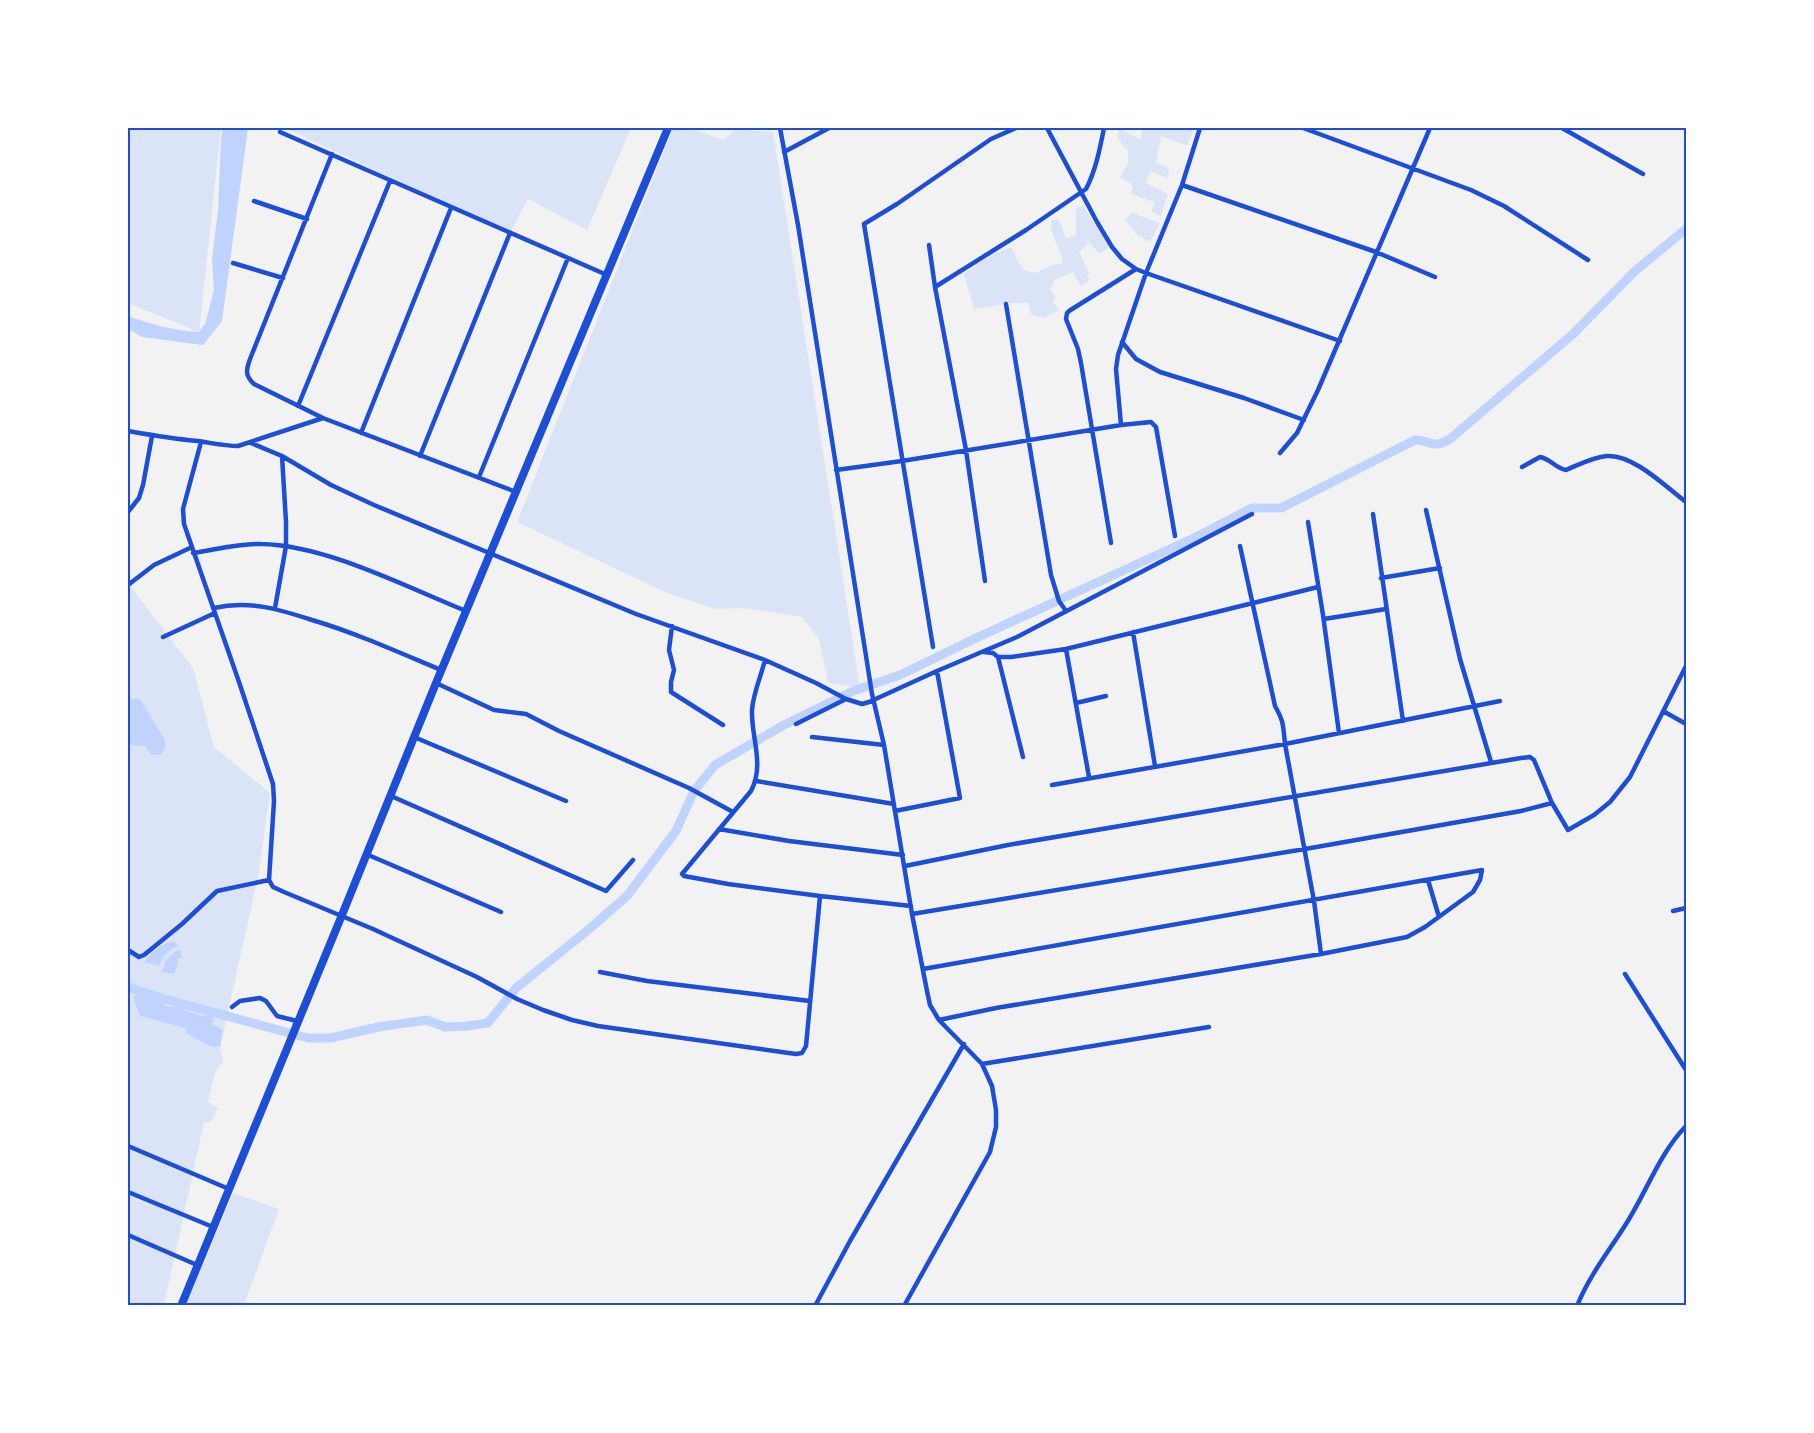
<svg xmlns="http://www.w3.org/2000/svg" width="1814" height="1433" font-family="'Nunito Sans',sans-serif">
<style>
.green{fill:#dbe4f7}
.water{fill:#bfd3fe}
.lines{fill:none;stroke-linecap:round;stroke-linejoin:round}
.canal{stroke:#bfd3fe;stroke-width:9}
.minor{stroke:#1d4ed8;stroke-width:4.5}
.primary{stroke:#1d4ed8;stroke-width:8}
.neatline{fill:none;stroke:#1d4ed8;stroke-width:2}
</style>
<rect width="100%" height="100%" fill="#f2f2f2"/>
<path class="green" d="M128,128H221L199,332L128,303Z
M285,128H631L587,230L528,199L510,233Z
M673,128H691L723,140L735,130L773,132L860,688L828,683L819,639L802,617L744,608L716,609L667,593L517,522Z
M1119,128L1141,140L1142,128H1194L1187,146L1161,136L1156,163L1169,168L1167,178L1150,171L1146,183L1168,194L1161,216L1152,212L1154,202L1131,194L1133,185L1120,177L1128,163V151L1117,138Z
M1083,205L1109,248L1099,253L1089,243L1079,252L1089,273L1087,276L1090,280L1081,287L1073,272L1055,280L1050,289L1056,297L1053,302L1059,310L1044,318L1031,314L1028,303H1012L974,309L964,274L991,255L1011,247L1023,270L1035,273L1050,266L1063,263C1061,248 1049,235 1051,220H1059L1066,239L1076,235V209Z
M1132,213L1160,223L1150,242L1137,235L1125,219Z
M128,583L193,668L214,747L270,793L258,877L220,1047L223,1061L215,1072L208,1102L218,1108L210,1123L204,1122L164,1305H128Z
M233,1193L279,1209L244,1305L186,1304Z"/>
<path class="water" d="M223,128H248L222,321L203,345L142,337L128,329V316C151,324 174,331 199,332L205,324L214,290L212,260L218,210L221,139Z
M128,693L132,699H140L165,740V749L160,755H151L145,746L128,745Z
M173,941L178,945C169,950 162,956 159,966L144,962C152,952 160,945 173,941Z
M177,950L182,951L180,954L183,957L177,959L178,963L174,974L162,972L166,960Z
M139,994L150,999H157L166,1006L182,1008L188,1012L202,1016L212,1015L214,1020L211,1024L223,1030L220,1047L210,1046L186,1033V1028L140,1016L133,996Z"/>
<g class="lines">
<path class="canal" d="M128,987L161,998L308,1038H331L378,1027L427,1020L445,1027L467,1026L488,1023L516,988L588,930L627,896L676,831L694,791L715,765L782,726L853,691L900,675L974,639L1194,538L1252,508H1281L1415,440C1432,440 1431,450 1450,439L1573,334L1635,271L1686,229"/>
<path class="minor" d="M780,128L798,225L872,694L884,745L912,914L927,991L930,1005L939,1020L982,1064L992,1086L996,1110V1127L990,1152L904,1306
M1047,128L1097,222L1112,247L1122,259L1136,269L1146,273L1340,341
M1303,128L1471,190L1504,206L1588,260
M1562,128L1643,174
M280,132L607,275
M784,152L829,128
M332,154L250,359C246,370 245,376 254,384L323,418L516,492
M1182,185L1376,252L1435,277
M254,201L307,219
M929,245L935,287L966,450L985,581
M233,263L283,278
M935,287L1026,230L1086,189C1096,170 1100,148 1104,128
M1006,304L1051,575L1059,601L1066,611
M1122,342L1136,359L1160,372L1244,398L1304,420
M298,406L390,181
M1121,425L1116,369L1118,355L1146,273L1182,185L1200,128
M128,431C151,435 174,439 198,441C212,443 224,446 238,446L323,418
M361,433L451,208
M201,442L183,509L184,524L239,682L273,784L274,801L269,880
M251,443L282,456L331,485L374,505L636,614L765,660L816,683L846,699
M1280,453L1297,433L1318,390L1430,128
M420,456L510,233
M1522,467L1540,457C1551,459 1555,468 1566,470C1578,465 1593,457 1607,456C1633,454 1666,487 1686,502
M836,470L902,461L1121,425L1151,422L1156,427L1175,536
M479,477L568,258
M1426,510L1460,659L1491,762
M128,512L139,498L143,485L152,436
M1373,514L1403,721
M1308,522L1323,615L1339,733
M1111,543L1081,363L1078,349L1066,319L1067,313L1069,311L1136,269
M1240,546L1275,706C1284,722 1283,725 1285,744L1314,901L1321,954
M193,553C215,550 239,543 261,544C326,545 406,587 466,611
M1381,578L1440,568
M128,585L154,565L192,547
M214,608C249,600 278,609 312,620C356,633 398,652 441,670
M275,608L286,546V522L282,456
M1324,619L1386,609
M672,626L669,650L674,670L671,682V692L723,725
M1133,632L1155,766
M163,637L215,613
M933,647L864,224L897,204L991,139L1016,128
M1066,649L1089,777
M984,652L993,653L998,657H1011L1066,649L1318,587
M998,657L1023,757
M765,660C761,676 753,694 752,710C751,738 765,764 751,791L682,874L684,876L728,884L820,896L911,906
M436,683L494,710L526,714L559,731L689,788L733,812
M1076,703L1106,696
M1663,711L1686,724
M796,724L846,699L862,704L869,702L937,671L1017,637L1252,514
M414,737L566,801
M812,737L884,745
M756,781L894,804
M1052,785L1285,744L1500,701
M391,796L606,891L633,860
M895,811L960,798L937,671
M719,829L789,841L903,855
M366,854L501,912
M905,866L1008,845L1521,758L1530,757L1534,760L1552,803L1568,830L1594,815L1610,802L1630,777L1686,666
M269,880L273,887L284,892L373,929L477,977L517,999L543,1010L572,1020L598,1026L796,1054L802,1053L806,1046L820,896
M1428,880L1439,917
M1673,911L1686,908
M912,914L1305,849L1521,811L1552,803
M128,950L139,957L144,955L182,924L217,891L269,880
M923,969L1482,870L1480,880L1473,892L1425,927L1407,937L1321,954L996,1008L939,1020
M600,972L647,981L810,1001
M1625,974L1686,1070
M232,1007L240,1001L260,998L266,1001L277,1016L297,1021
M982,1064L1209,1027
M128,1146L229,1189
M128,1192L213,1227
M128,1235L197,1265
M815,1306L850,1241L964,1044
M1577,1306C1589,1276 1609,1251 1626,1224C1647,1191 1659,1154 1686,1126"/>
<path class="primary" d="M181,1306L342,915L436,683L668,128"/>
</g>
<rect width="1814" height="1433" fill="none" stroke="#ffffff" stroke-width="258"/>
<rect x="129" y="129" width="1556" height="1175" class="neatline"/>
</svg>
